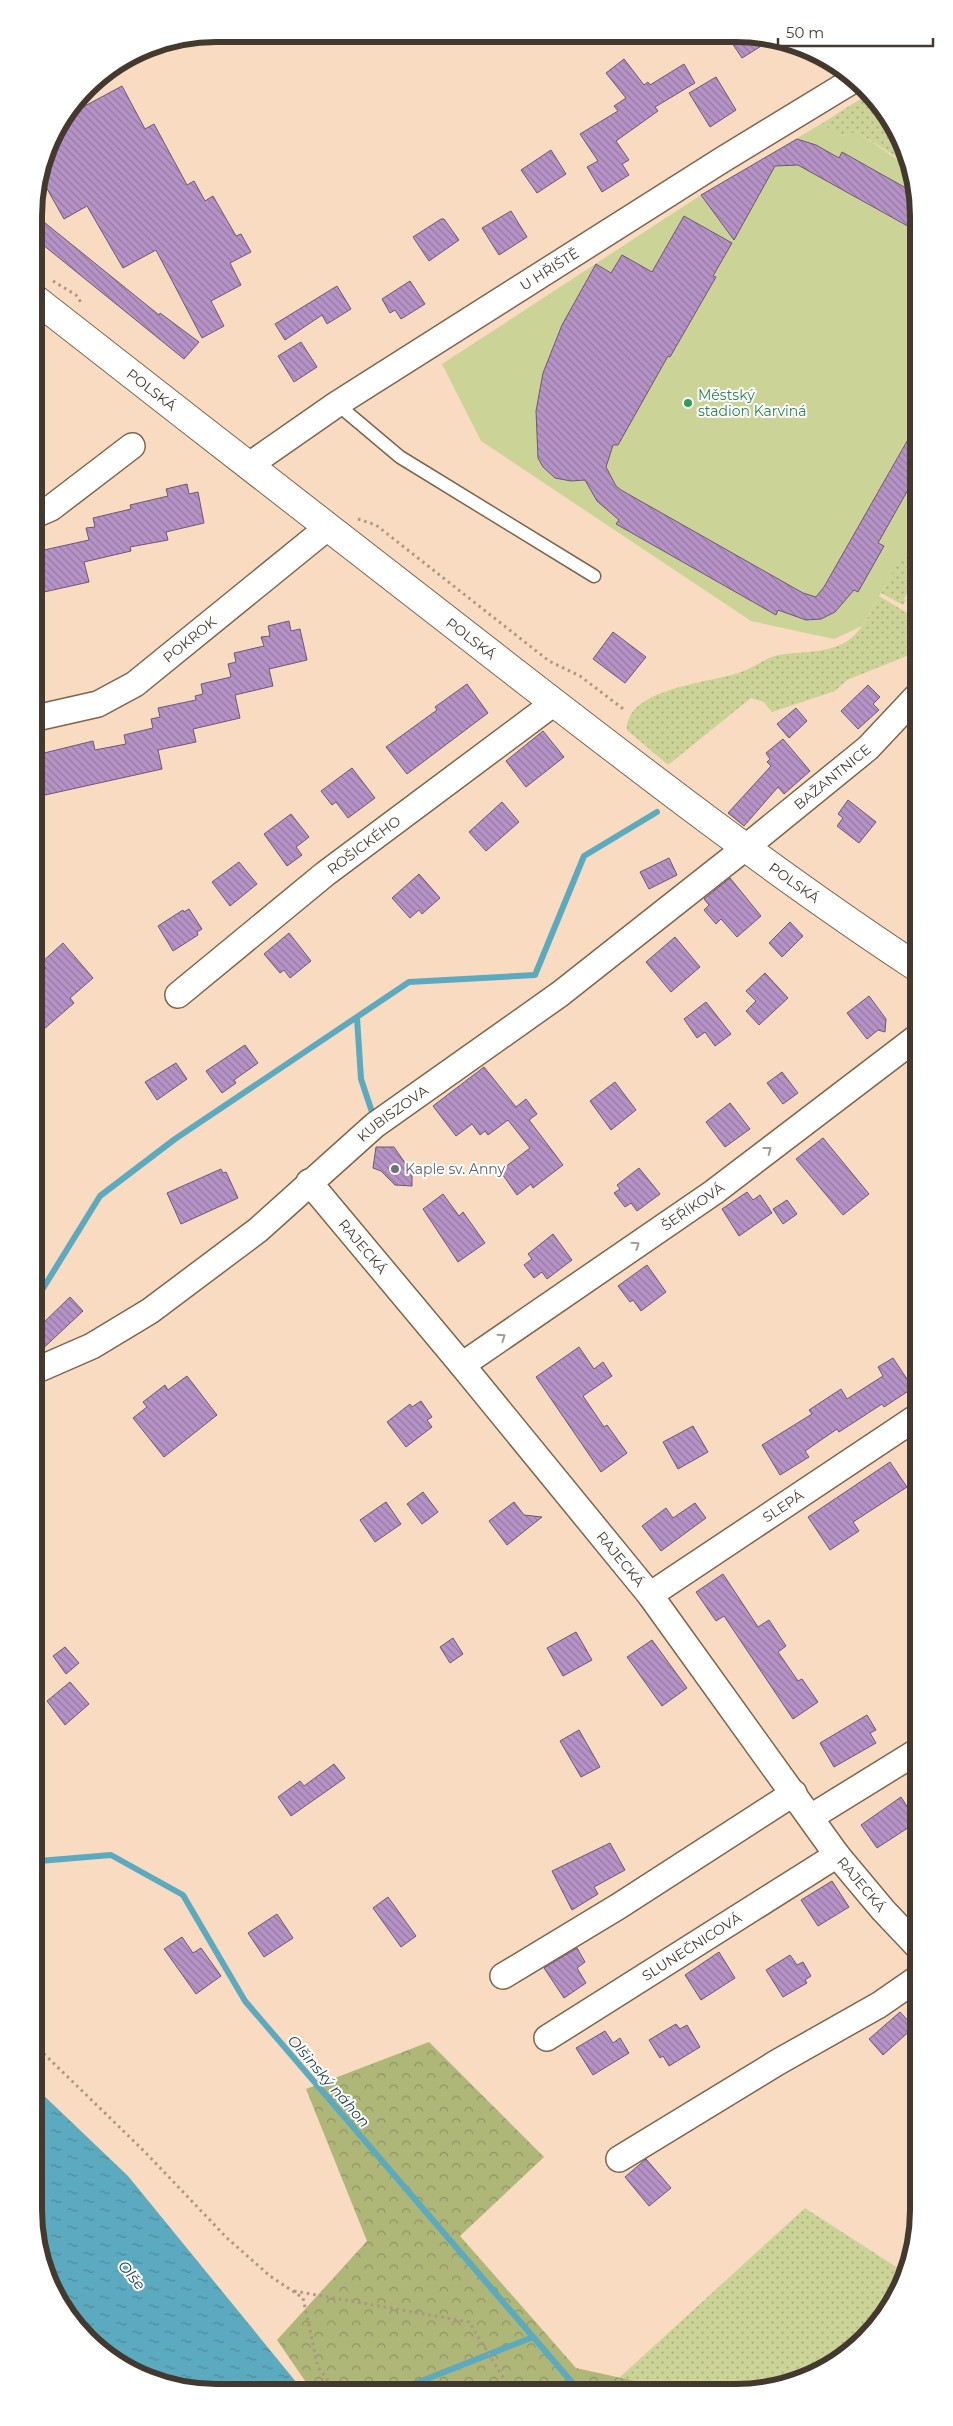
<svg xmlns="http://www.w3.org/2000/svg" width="953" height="2426" font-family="Montserrat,sans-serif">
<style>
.grass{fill:url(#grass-dots)}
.forest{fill:url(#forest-crowns)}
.garden{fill:#cbd496}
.water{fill:url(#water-ripples)}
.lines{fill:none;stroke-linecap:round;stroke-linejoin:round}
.stream{stroke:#5caabf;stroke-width:6}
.building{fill:url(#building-back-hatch);stroke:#6b5874}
.service-casing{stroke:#7e654d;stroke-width:15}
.minor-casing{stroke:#7e654d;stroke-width:28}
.tertiary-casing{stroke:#7e654d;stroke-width:30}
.path{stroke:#ac9783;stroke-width:3;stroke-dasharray:2.5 4;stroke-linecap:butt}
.service{stroke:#fff;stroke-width:12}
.minor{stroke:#fff;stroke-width:25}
.tertiary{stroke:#fff;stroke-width:28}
.oneway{stroke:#a29c96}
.leisure-dot{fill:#2e9e5b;stroke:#fff;stroke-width:2}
.worship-dot{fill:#6b7280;stroke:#fff;stroke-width:2}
.labels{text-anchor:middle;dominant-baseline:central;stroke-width:4;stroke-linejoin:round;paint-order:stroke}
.street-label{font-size:14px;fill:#44392e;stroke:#fff}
.leisure-label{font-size:14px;fill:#27864d;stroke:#fff;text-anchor:start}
.worship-label{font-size:14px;fill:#5b616d;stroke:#fff;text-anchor:start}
.water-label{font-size:15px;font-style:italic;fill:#20454f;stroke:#fff}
.rim{fill:none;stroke:#44392e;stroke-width:6}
</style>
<defs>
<pattern id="grass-dots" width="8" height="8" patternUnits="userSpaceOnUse" patternTransform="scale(1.25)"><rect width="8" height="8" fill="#cbd496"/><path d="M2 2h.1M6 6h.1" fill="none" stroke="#a6ad7b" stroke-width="1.8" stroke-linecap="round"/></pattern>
<pattern id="forest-crowns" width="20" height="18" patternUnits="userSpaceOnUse" patternTransform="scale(1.25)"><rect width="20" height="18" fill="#aeb678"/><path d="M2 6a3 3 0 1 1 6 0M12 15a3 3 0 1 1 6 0" fill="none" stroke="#8f9563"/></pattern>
<pattern id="water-ripples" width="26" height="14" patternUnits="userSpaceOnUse" patternTransform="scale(1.25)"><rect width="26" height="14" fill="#5caabf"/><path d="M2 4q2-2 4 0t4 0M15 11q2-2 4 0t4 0" fill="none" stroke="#4e8b9c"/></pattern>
<pattern id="building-back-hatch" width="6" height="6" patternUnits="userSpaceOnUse" patternTransform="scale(1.25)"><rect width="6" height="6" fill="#b693c7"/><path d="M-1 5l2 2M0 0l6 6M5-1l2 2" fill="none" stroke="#9679a2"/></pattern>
</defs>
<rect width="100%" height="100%" fill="#f8dbc0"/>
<path class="grass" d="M870,93L895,125L912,167L857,132L842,136L821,124Z
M914,534V581L904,599L906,600L903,605L881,593Z
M879,596L914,617V653L847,680L835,691L772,712L764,702L751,698L668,765L627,730C626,687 713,683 741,672C754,668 766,657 779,655C802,651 825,654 846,642C862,632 870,612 879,596Z
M805,2208L907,2274L874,2330L828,2368L784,2386L662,2387L619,2378Z"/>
<path class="forest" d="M429,2042L544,2157L460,2236L576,2368L662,2387L310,2388L277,2340L367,2241L306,2089Z"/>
<path class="garden" d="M821,124L842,136L857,132L913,170L914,535L862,626L834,639L751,621L481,441L442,364L701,195Z"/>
<path class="water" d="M39,2091L128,2176L301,2388L181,2389L136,2374L106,2354L83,2329L57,2298L40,2257Z"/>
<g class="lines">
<path class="stream" d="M357,1018L361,1079L374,1118
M37,1293L42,1290L100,1196L175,1139L409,982L535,975L584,856L657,812
M39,1861L111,1855L183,1895L245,2001L576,2387
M404,2388L533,2337"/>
</g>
<path class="building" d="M728,37H772L774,38L742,58Z
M624,59L644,85L648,82L650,85L684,64L695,83L655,107L658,111L616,141L629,160L622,164L629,175L602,192L587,167L598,161L580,134L618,111L614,106L626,98L606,73Z
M716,77L736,110L710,127L689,93Z
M122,86L145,129L154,124L187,185L194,181L205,201L213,196L236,236L241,234L251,252L230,263L241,285L211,301L224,326L202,338L156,250L123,268L87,206L64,219L41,178L53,135L68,115Z
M797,139L816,145L839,158L842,152L913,192V229L798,165L775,166L734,240L701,195Z
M551,150L566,174L537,193L521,170Z
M511,211L527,237L499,255L482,228Z
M34,214L159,315L160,313L199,342L184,359L37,240L34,237Z
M684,216L732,243L713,276L716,277L670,357L668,356L618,445H613L606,467L616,486L621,490L803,593L816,597L824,587L914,429V479L878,543L884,546L858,592L854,590L835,612L821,619L806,620L778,610L776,615L616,524L619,520L597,501L585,480L571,481L555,478L543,467L538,458L536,411L543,373L562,325L596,264L611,273L622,255L652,272Z
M441,219H444L459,240L429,261L413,237Z
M410,281L425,304L401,319L395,310L390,313L382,299Z
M337,286L351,309L327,324L322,315L285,340L275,324Z
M301,342L317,367L294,382L278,356Z
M187,484L189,494L198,492L204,523L166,532L168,540L130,547L131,551L84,562L89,582L35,594V552L89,540L86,528L95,527L93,518L131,509L130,505L168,496L166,489Z
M289,621L291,631L300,629L307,660L269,669L273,686L235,695L240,718L193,729L196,742L158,750L162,769L36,797V755L93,741L95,750L126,744L124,735L153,728L151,719L160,717L158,708L196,700L195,696L203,694L201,684L231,677L228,664L236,662L234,653L264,646L261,637L270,636L268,626Z
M613,632L646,657L625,683L593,659Z
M467,684L488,713L407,774L386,747L437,710L435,707Z
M868,685L880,697L873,704L879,710L858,729L841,711Z
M796,708L807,721L789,738L777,724Z
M543,731L564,757L526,787L506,761Z
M783,739L810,771L784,794L778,787L744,826L728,813L771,766L767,762L770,759L766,753Z
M352,768L375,798L348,818L336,802L332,805L321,791Z
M848,800L876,822L859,843L837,826L843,818L838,814Z
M502,802L519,822L486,851L469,832Z
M291,814L309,837L296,847L302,855L287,866L264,834Z
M669,858L677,875L649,889L640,872Z
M239,862L257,884L230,906L212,882Z
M419,874L440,898L422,914L419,910L410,918L392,898Z
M730,878L761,916L737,937L721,919L716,924L704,910L709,905L704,899Z
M189,909L202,929L197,932L198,935L173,951L158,926L183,910L184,912Z
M790,922L803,936L782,957L769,943Z
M289,933L311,961L290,978L284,970L280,973L264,954Z
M675,937L700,967L671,992L646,962Z
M63,943L93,978L70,998L74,1003L36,1036V976L46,968L41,963Z
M765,973L788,998L759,1025L746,1011L756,1001L746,991Z
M869,996L886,1019L885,1032L878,1030L867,1039L847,1013Z
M706,1002L731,1034L715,1046L705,1032L697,1038L684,1019Z
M245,1045L258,1063L234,1080L236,1083L222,1093L206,1071Z
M176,1063L187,1079L157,1100L145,1082Z
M484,1067L516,1107L526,1099L537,1114L529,1120L563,1165L533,1188L531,1184L517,1195L500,1171L530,1148L508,1120L488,1135L485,1131L480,1135L472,1124L456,1136L433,1106Z
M782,1072L798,1093L783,1104L767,1083Z
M615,1082L636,1110L611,1130L590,1101Z
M730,1103L750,1129L725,1147L706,1122Z
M823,1138L869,1194L843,1215L796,1159Z
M376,1147H394L412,1173V1186L395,1185L381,1171L373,1168Z
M639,1168L660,1194L637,1211L631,1203L625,1207L614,1193L620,1189L617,1185Z
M221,1169L223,1173L226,1172L238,1198L181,1224L167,1193Z
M747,1192L753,1200L760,1195L772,1213L739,1236L722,1209Z
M443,1194L459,1216L463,1212L485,1243L458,1262L423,1209Z
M787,1200L797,1214L783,1224L773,1209Z
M553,1234L572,1260L547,1279L542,1272L534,1278L524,1265L532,1259L528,1254Z
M647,1265L666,1292L641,1311L633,1300L630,1302L618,1286Z
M70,1297L83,1311L37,1354V1329Z
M579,1347L594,1369L603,1362L612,1376L583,1396L604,1427L607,1425L627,1453L601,1472L536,1377Z
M893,1358L913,1388L884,1407L882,1404L839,1432L837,1429L805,1451L809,1457L780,1475L762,1445L812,1414L809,1410L841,1389L847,1399L883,1376L878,1367Z
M187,1376L217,1415L164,1457L133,1418L147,1407L143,1402L165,1385L168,1390Z
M421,1401L432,1417L427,1420L432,1427L406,1447L387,1422L410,1404L412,1407Z
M693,1426L708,1452L678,1469L663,1442Z
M890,1462L907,1487L853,1522L859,1531L830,1550L808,1517Z
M423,1492L438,1512L422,1524L407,1504Z
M386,1502L401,1524L375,1542L360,1520Z
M514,1502L524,1515L542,1517L507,1545L489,1521Z
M695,1503L706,1518L661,1551L642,1526L666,1508L673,1518Z
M723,1574L758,1627L769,1620L786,1646L778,1652L798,1681L802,1679L818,1702L793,1719L724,1616L716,1621L696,1592Z
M576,1632L592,1660L563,1676L547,1648Z
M453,1638L463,1654L450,1663L440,1647Z
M652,1640L687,1688L662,1706L627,1657Z
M65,1647L79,1663L66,1674L53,1656Z
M70,1682L89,1704L65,1725L47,1701Z
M867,1715L876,1730L870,1733L876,1743L834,1767L820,1743Z
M579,1730L600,1767L581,1777L560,1741Z
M334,1764L345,1778L291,1816L278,1797L300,1781L304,1786Z
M901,1797L917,1822L877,1848L861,1825Z
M610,1843L625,1870L594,1887L598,1894L572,1910L552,1871Z
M832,1881L849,1907L818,1926L801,1900Z
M388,1897L416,1936L401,1947L373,1908Z
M277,1914L293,1938L264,1957L248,1933Z
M182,1937L193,1953L201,1948L221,1976L196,1994L164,1949Z
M577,1948L585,1962L577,1968L586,1983L564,1998L544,1968Z
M719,1952L735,1978L701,2000L685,1975Z
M790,1955L797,1965L803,1962L811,1976L805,1980L807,1983L783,1997L766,1970Z
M900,2012L914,2027L883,2055L869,2039Z
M676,2024L680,2029L687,2025L700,2047L669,2066L663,2056L660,2058L649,2040Z
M605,2031L613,2043L620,2038L629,2053L593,2075L576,2048Z
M646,2159L671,2188L649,2206L625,2177Z"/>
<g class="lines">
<defs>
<path id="service" d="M337,404L400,457L594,576"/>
<g id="minor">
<path id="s1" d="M248,466L337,404L722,160L855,79"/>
<path d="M35,515L51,508L132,446"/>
<path id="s2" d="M36,718L98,704L135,684L327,528"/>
<path id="s3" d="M178,995L325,874L554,703"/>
<path id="s4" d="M309,1182L462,1365L650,1595L837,1855L883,1910L918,1947"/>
<path id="s5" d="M462,1365L714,1192L916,1038"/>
<path id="s6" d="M37,1370L92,1346L150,1311L258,1230L375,1125L560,994L745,848L868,748L915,698"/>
<path id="s7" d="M650,1595L917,1417"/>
<path d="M811,1817L918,1751"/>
<path d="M503,1976L619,1906L794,1793"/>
<path id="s8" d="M547,2038L837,1855"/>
<path d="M619,2159L778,2062L879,2005L918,1978"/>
</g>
<g id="tertiary">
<path id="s9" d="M34,298C192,421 349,545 508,667C641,770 774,873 915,966"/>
</g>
</defs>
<use href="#service" class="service-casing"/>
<use href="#minor" class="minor-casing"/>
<use href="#tertiary" class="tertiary-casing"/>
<path class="path" d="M53,281L76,295L82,304
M358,519L376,525L549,661L580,676L626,711
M39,2049L144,2151L227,2238L270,2276L303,2298L318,2367L334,2388
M294,2291L469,2322L509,2387"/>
<use href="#service" class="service"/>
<use href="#minor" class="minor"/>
<use href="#tertiary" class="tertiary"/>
</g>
<defs><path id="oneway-chevron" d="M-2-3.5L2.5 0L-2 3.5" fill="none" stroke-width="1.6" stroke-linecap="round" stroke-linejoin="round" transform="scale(1.25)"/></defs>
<g class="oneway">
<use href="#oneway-chevron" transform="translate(768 1150) rotate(-37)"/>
<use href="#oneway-chevron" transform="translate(636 1245) rotate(-34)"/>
<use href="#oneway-chevron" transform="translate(502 1337) rotate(-34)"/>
</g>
<circle class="leisure-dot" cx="688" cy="403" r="5"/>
<circle class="worship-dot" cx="395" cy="1169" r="5"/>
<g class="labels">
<g class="street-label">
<text stroke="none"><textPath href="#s1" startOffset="360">U HŘIŠTĚ</textPath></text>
<text stroke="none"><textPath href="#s9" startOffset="149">POLSKÁ</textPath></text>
<text stroke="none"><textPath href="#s9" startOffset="554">POLSKÁ</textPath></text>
<text stroke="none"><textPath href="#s2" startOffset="176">POKROK</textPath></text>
<text stroke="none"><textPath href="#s6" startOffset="995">BAŽANTNICE</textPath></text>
<text stroke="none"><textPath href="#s3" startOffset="239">ROŠICKÉHO</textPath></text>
<text stroke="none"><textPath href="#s9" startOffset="959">POLSKÁ</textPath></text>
<text stroke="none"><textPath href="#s6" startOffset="441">KUBISZOVA</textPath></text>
<text stroke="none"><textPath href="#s5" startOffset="280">ŠEŘÍKOVÁ</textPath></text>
<text stroke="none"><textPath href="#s4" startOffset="84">RAJECKÁ</textPath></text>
<text stroke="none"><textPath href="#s7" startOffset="160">SLEPÁ</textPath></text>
<text stroke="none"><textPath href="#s4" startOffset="489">RAJECKÁ</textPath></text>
<text stroke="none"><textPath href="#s4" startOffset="894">RAJECKÁ</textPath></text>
<text stroke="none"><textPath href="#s8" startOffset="171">SLUNEČNICOVÁ</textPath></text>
</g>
<g class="leisure-label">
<text x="698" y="395">Městský<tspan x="698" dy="16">stadion Karviná</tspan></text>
</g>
<g class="worship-label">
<text x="405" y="1169">Kaple sv. Anny</text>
</g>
<g class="water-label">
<text transform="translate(329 2081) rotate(49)">Olšinský náhon</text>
<text transform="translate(132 2275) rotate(50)">Olše</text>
</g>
</g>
<path d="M0 0H953V2426H0ZM216 42H736A174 174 0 0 1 910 216V2210A174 174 0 0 1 736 2384H216A174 174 0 0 1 42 2210V216A174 174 0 0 1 216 42Z" fill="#fff" fill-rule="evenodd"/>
<path class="rim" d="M216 42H736A174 174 0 0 1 910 216V2210A174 174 0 0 1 736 2384H216A174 174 0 0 1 42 2210V216A174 174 0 0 1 216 42Z"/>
<path d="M778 38v8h155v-8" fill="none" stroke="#44392e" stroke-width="2.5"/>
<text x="786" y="38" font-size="15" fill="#44392e" stroke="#ffffff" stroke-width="4" paint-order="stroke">50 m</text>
</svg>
